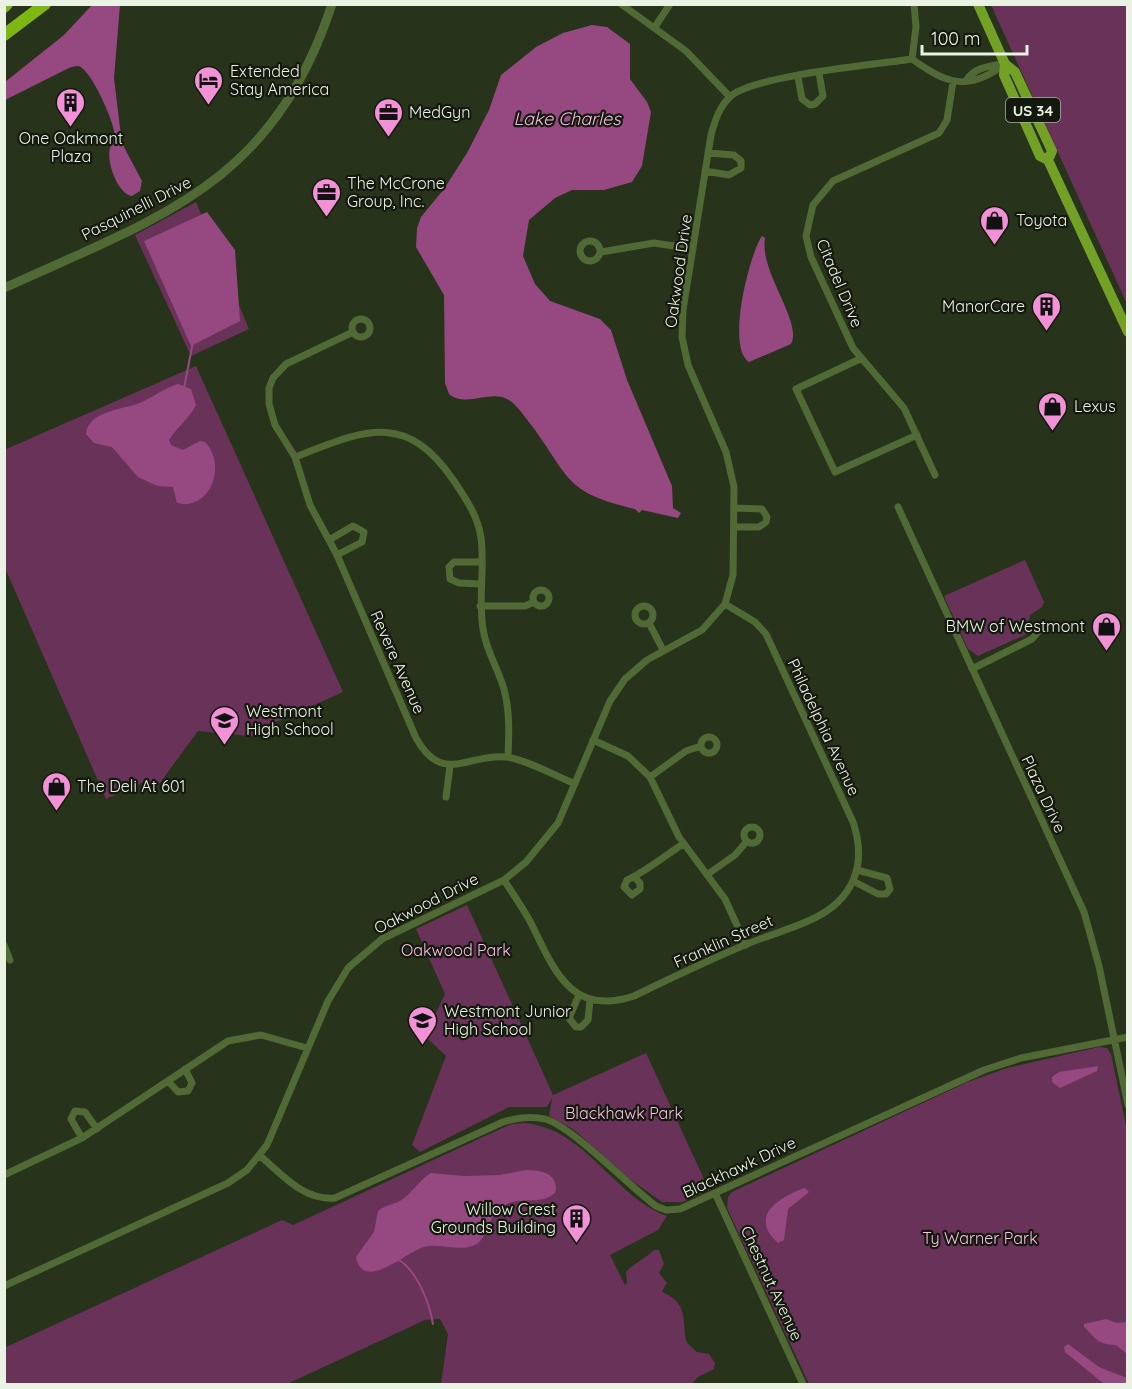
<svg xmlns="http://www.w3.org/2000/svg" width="1132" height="1389" font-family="Quicksand,sans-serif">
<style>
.green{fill:#683259}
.water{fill:#964981}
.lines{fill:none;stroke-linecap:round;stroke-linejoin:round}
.stream{stroke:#964981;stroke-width:2}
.minor{stroke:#516934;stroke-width:7}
.tertiary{stroke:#516934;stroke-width:9}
.primary{stroke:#72a126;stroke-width:10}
.motorway{stroke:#7eb713;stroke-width:12}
.labels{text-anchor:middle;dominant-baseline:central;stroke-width:4.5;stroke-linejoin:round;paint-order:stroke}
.shield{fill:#14190e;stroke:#aab1a3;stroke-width:1.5}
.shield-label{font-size:15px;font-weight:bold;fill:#eaf2e3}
.poi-label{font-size:16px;fill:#eaf2e3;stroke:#14190e;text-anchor:start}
.street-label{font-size:16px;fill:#eaf2e3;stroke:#14190e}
.park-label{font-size:16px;fill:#febde9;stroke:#14190e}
.water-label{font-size:18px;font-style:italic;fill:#fabae5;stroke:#14190e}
</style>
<rect width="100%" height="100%" fill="#28331b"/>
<path class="green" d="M991,5H1127V304Z
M196,202L249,329L191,356L135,235Z
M196,366L343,692L261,729L264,735L261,737L198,731L157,787L153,788L146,781L106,799L5,568L4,450Z
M1025,560L1044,602L1042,607L1030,615L1027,634L978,656L968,649L944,596Z
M467,905L553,1095L646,1053L709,1190L683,1202H662L631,1180L573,1129L549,1116L552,1098L547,1107H509L420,1152L412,1145L446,1056L425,1036L445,994L416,929Z
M1099,1047L1107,1048L1111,1054L1127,1130V1384H809L727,1208L728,1197L732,1192L968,1082L1007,1068Z
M525,1123C586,1129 613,1196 667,1216L658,1230L610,1255L625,1285L627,1283L626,1272C635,1262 645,1259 654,1250H659L664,1264L659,1273L667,1283L662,1291C666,1295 670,1295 674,1299C688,1311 682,1329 687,1343L697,1352L709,1354L715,1363L714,1369L698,1377L692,1384H441L448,1334L440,1319L425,1320L287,1384H5L4,1348L282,1220L293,1225L498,1130L512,1124Z"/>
<path class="water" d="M92,5H120L114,78L120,128L124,147L142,181L140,191L132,196C118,194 106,162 110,148C112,141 116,139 114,131C112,118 91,69 78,66C75,66 71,67 69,68L5,100V82L64,35Z
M592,25L607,27L630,44V79L647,102L651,112L642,166L632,182L604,190H572L555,198L529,220L523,256L535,284L550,301L600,319L611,330L627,380L672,486L673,508L681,513L678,518L642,510L639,513L635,509C564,492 571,479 532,426C525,418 517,404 507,399C489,390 466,408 449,394L445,383L444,295L416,247L417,228L421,217L444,189L467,153L489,110L501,75L536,47L563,33Z
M207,212L235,250L240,321L191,346L144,241Z
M762,236L765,238C759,272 803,322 791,344L749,362C726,348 749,255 762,236Z
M178,384L191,389L196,405C189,419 177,427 169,440L171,445L183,450L200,441L205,442C228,466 209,512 177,503L173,487L157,486L138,477L112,447L94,443L86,434C88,409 128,410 144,401C156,395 165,388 178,384Z
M1098,1066L1097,1071L1060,1088L1052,1082V1077L1059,1072Z
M526,1170C541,1170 560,1174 555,1193C542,1205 522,1197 507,1204C486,1214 492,1232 478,1243C463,1254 441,1242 424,1247C406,1252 363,1293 356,1257L374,1232L378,1211C386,1204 395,1205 403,1199C414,1191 419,1180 431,1173L464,1176L500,1175Z
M805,1188L809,1192L788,1209L784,1240L778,1243C748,1216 779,1197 805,1188Z
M1106,1319L1117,1323L1127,1322V1354L1116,1345C1096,1344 1098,1340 1084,1327V1324Z
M1068,1344L1099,1367L1127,1378V1384H1104L1065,1352L1064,1347Z"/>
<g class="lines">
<path class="stream" d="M184,388L193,342
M399,1260C417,1271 430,1304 433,1324"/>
<path class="minor" d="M621,4L686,51L730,97
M655,27L670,4
M912,59L916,27L914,4
M798,77L802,99L810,105L815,104L823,96L819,73
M966,81C973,68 989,66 1002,64
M705,171L729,175L741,168V161L734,155L708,153
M580 251a10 10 0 1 1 20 0a10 10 0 1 1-20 0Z
M601,252L654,243L693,249
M352 328a9 9 0 1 1 18 0a9 9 0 1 1-18 0Z
M353,332L286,364L273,378L269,388V404L275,425L295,457L310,505L337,555L416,738C443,786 468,753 506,757C525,759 556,776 575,784
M860,359L796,389L835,472L917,435
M295,457C363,431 405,409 454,481C466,499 478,516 481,538C485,568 478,599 483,629C486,651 498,668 504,689C510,712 509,734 508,757
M935,475L904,408L853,348L811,257L806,236L813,205L833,181L939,133L947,120L953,82
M898,507L1084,912L1099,966L1128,1105
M735,527H759L766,522L767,517L762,509L735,508
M329,540L353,526L364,532L362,542L337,555
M481,584L459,583L450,579L449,567L454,562H481
M533 598a8 8 0 1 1 16 0a8 8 0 1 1-16 0Z
M635 615a9 9 0 1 1 18 0a9 9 0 1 1-18 0Z
M480,606H525L534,602
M649,623L663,650
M972,669L1032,639L1045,624
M701 745a8 8 0 1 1 16 0a8 8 0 1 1-16 0Z
M593,740L628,756L650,777L679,837L725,899L746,945
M650,777L686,751L701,746
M446,797L450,766
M744 835a8 8 0 1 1 16 0a8 8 0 1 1-16 0Z
M708,874L735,855L747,841
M635,878L640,883V889L632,895L624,887L627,880C644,873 666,855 683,844
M504,880C513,894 523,908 531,923C554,970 571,1017 634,996C671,978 709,960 747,944C773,933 817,923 838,902C861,879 863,852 853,822L766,634L755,622L725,604
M853,881L878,894H886L890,889L887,878L857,870
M4,945L10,960
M579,995L569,1018L576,1027H581L588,1020L590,1000
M168,1081L178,1092L188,1091L192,1083L185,1069
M82,1138L71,1119L75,1111L85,1112L97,1129
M259,1155C282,1174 303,1201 335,1198L503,1122C516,1118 531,1116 545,1119C573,1127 629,1186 656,1206L666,1210L680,1209L715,1193L984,1070L1021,1058L1128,1037
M4,1175L82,1138L228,1041L261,1035L307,1048
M715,1193L803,1384
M4,1286L228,1183L247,1170L267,1145L328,1001L348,968L382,939L504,880L526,862L558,823L610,701L625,679L647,660L702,630L725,604L733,575L734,487L726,452L688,365L682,337L683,310L711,135C715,120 720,105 732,95C760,75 872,65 912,59C947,84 968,92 1005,64"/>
<path class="tertiary" d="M4,288C162,216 273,184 332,4"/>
<path class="primary" d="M978,4L1005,64L1004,75L1040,156L1048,160L1128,332
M1005,64L1015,72L1052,151L1048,160"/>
<path class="motorway" d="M4,7L7,4
M4,35L45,4"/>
</g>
<defs>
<symbol id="hotel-pin" viewBox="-11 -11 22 30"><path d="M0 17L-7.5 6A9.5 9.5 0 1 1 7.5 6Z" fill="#f291d6" stroke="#14190e"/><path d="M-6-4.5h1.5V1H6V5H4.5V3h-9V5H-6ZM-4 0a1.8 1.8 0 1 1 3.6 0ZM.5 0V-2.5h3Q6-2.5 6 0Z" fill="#111"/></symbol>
<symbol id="building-pin" viewBox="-11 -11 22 30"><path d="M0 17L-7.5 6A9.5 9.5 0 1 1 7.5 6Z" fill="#f291d6" stroke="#14190e"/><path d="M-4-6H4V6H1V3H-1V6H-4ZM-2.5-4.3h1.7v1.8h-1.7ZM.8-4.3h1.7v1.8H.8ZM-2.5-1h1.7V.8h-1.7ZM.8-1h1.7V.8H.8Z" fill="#111"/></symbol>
<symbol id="office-pin" viewBox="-11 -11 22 30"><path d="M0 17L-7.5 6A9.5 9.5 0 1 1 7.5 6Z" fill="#f291d6" stroke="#14190e"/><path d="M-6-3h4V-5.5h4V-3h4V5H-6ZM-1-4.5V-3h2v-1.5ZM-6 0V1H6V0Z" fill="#111"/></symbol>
<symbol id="shop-pin" viewBox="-11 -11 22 30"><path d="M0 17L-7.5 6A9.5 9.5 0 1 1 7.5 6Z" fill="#f291d6" stroke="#14190e"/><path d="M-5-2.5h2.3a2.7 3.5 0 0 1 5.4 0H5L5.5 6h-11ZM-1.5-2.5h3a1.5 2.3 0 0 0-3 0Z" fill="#111"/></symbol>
<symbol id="school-pin" viewBox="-11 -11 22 30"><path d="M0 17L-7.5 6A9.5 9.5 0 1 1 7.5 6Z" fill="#f291d6" stroke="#14190e"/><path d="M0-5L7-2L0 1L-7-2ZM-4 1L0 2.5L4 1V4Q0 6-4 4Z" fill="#111"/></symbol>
</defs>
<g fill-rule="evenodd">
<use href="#hotel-pin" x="192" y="64" width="33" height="45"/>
<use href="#building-pin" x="54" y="86" width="33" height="45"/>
<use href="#office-pin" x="372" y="96" width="33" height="45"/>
<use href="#office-pin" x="310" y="176" width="33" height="45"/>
<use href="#shop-pin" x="978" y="204" width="33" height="45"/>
<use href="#building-pin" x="1030" y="290" width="33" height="45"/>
<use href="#shop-pin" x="1036" y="390" width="33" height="45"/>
<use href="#shop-pin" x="1090" y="610" width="33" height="45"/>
<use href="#school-pin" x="208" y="704" width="33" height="45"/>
<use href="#shop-pin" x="40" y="770" width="33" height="45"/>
<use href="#school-pin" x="406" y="1004" width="33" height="45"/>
<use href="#building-pin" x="560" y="1202" width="33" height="45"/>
</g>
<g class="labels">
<rect class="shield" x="1006" y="98" width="54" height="24" rx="4.5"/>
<g class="shield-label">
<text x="1033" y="110">US 34</text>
</g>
<g class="poi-label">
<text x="230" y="71">Extended<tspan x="230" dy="18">Stay America</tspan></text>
<text x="409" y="112">MedGyn</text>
<text x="71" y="138" text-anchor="middle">One Oakmont<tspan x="71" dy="18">Plaza</tspan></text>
<text x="347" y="183">The McCrone<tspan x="347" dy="18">Group, Inc.</tspan></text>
<text x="1016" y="220">Toyota</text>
<text x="1025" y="306" text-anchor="end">ManorCare</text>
<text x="1074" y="406">Lexus</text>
<text x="1085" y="626" text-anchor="end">BMW of Westmont</text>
<text x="246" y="711">Westmont<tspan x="246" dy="18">High School</tspan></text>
<text x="77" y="786">The Deli At 601</text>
<text x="444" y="1011">Westmont Junior<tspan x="444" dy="18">High School</tspan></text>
<text x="556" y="1209" text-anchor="end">Willow Crest<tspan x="556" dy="18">Grounds Building</tspan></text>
</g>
<g class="street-label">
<text transform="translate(136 208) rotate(-27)">Pasquinelli Drive</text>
<text transform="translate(678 271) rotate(-82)">Oakwood Drive</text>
<text transform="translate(840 283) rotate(67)">Citadel Drive</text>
<text transform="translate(398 662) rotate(66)">Revere Avenue</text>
<text transform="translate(824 727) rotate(65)">Philadelphia Avenue</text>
<text transform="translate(1044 794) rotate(65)">Plaza Drive</text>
<text transform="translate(426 903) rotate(-27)">Oakwood Drive</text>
<text transform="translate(723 941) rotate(-24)">Franklin Street</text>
<text transform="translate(739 1167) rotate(-25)">Blackhawk Drive</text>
<text transform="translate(772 1283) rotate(65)">Chestnut Avenue</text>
</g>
<g class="park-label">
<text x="456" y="950">Oakwood Park</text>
<text x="624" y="1113">Blackhawk Park</text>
<text x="980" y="1238">Ty Warner Park</text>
</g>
<g class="water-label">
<text x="567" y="118">Lake Charles</text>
</g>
</g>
<rect width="1132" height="1389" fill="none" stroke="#eaf2e3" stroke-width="12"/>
<path d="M922 45v9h105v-9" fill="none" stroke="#eaf2e3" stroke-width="3"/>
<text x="931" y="45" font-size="18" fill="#eaf2e3" stroke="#14190e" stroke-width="4.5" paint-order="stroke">100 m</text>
</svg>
